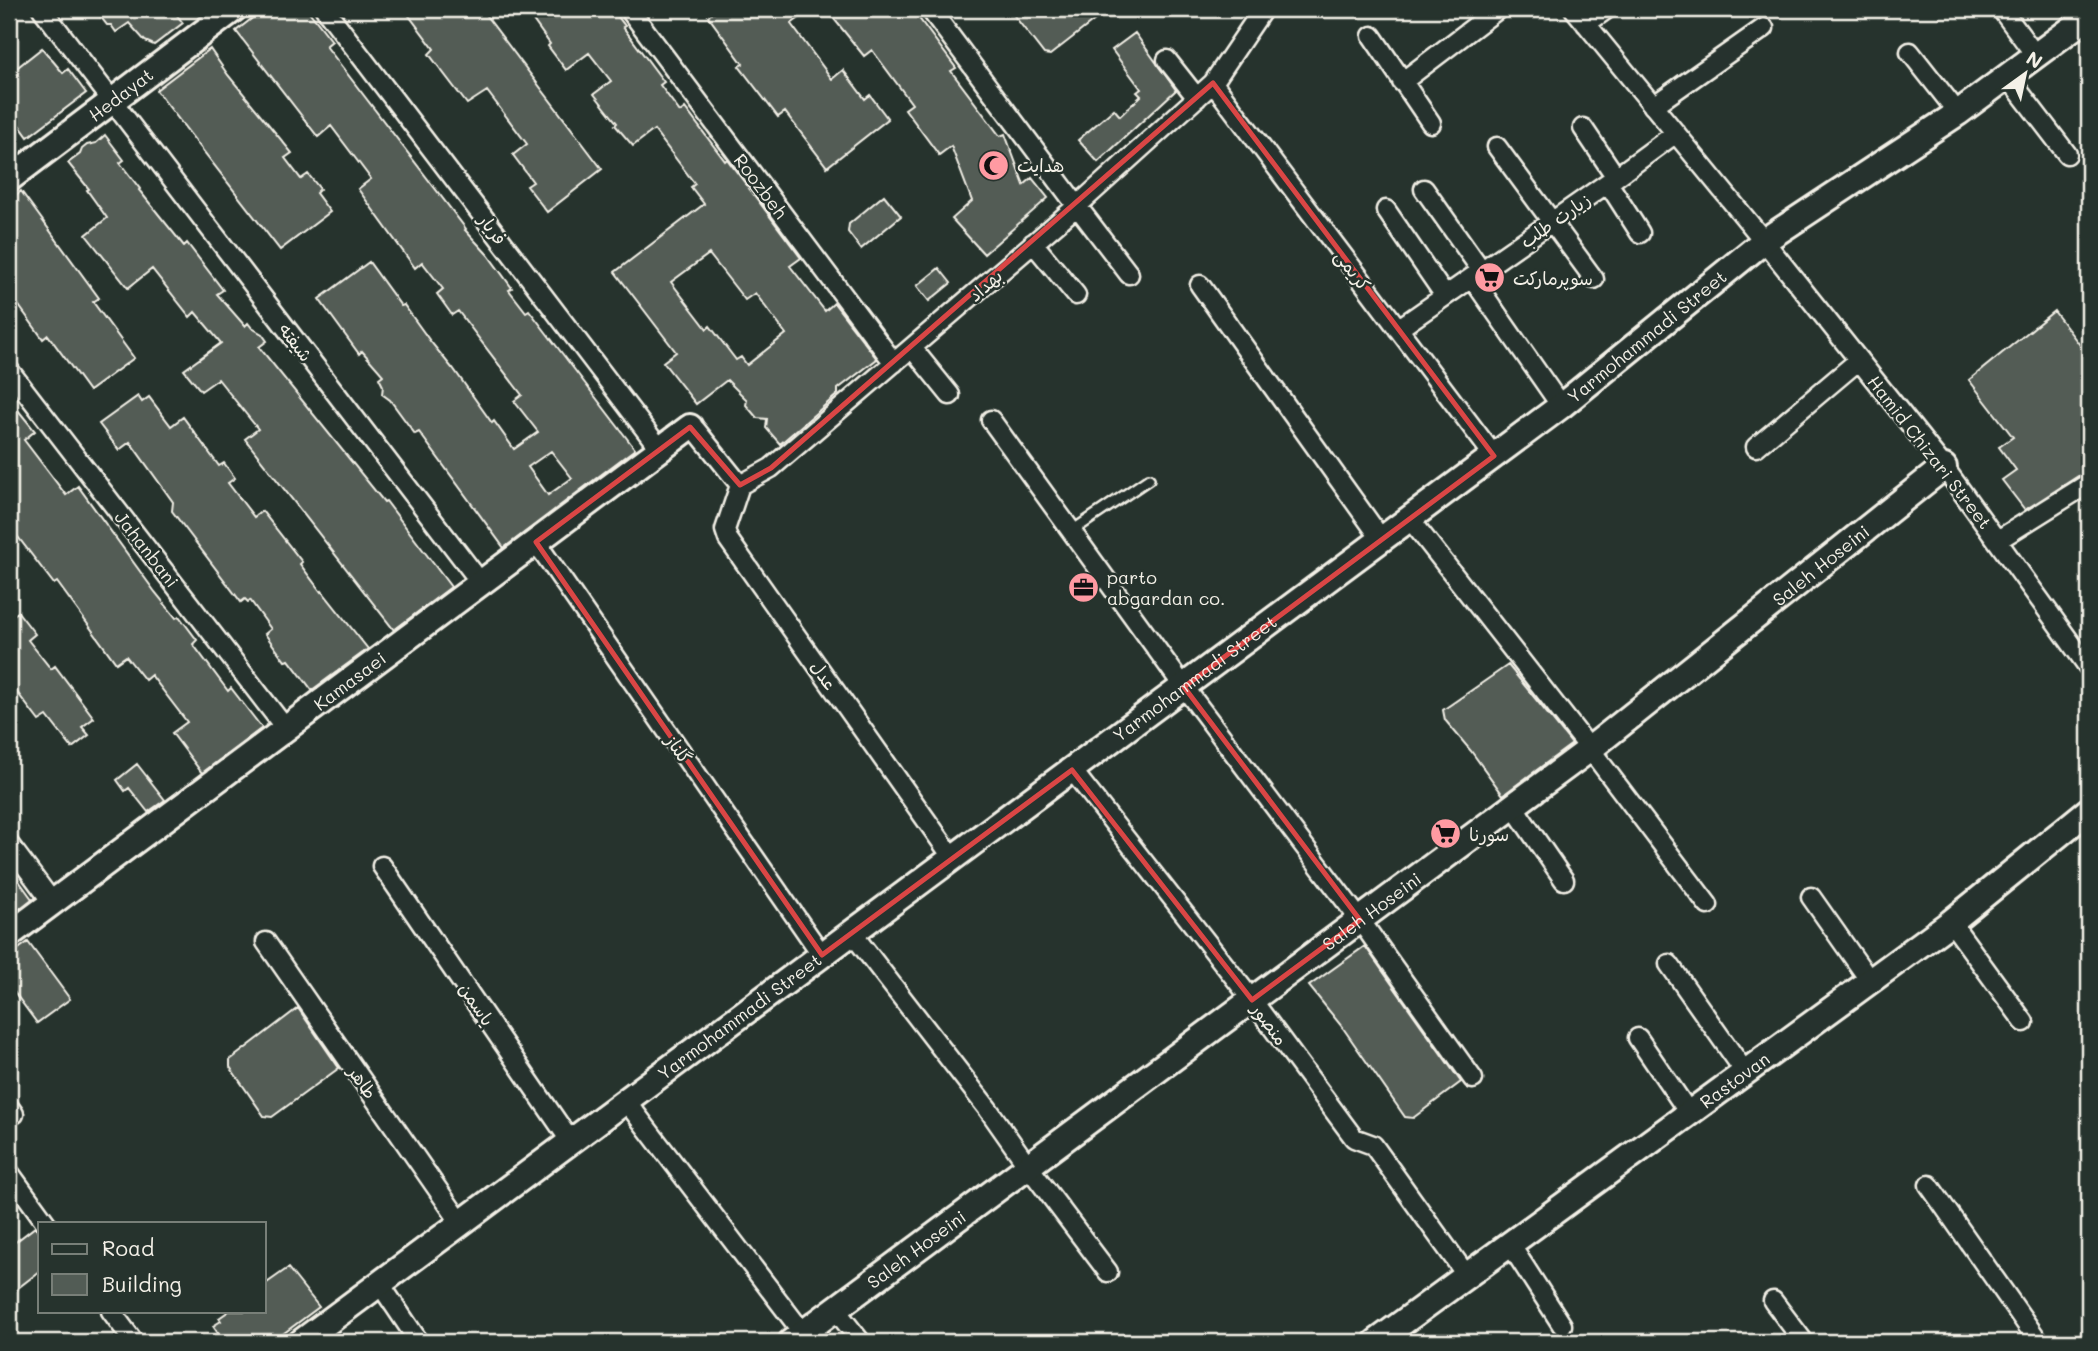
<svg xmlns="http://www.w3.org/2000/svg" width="2098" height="1351" font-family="Mali,'Playpen Sans Arabic',sans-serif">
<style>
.building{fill:#525c55;stroke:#f4f1e8;stroke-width:2;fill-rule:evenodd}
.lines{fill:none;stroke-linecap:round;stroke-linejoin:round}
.lane-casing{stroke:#f4f1e8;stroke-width:14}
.street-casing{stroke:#f4f1e8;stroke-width:23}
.secondary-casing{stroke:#f4f1e8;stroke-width:30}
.lane{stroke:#26332d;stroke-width:9}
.street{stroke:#26332d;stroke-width:18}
.secondary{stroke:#26332d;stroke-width:24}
.marked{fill:none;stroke:#da4645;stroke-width:5;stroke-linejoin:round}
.labels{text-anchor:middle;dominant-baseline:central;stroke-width:5;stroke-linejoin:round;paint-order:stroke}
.street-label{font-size:18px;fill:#f4f1e8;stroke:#26332d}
.poi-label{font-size:18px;fill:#f4f1e8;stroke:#26332d;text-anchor:start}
</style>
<rect width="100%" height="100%" fill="#26332d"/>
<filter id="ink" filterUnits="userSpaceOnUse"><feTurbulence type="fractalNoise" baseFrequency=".0143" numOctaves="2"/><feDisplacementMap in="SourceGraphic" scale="14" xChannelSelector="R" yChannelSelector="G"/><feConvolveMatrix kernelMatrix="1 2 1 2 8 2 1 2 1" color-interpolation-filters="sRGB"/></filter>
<g filter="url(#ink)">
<path class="building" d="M105,9H172L183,23L154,45L145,41L129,23L116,32L111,25H107L100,16Z
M264,9H307L332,41L326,46L466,229L465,230L488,255L512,288L509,290L526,312L529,310L635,449L504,548L419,432L415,434L390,400L382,394L383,386L379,378L383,375L362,351L359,354L319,299L369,262L401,306L404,305L430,341L452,368H453L492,423L494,421L514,449L538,432L514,401L522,395L458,311L452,315L437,294L443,289L422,262L415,268L358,189L371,179L331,126L318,137L236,31ZM551,451L572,478L548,495L528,467Z
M404,9H481L602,169L547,212L527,186L533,182L513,155L527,144L487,91L467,104L429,54L434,49Z
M525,9H612L625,26L623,27L664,82L660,85L680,112L685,108L725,161L727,159L801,258L790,266L825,311L834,303L877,359L838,389V394L780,444L766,428L767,419L757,418L746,405L747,400L727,380L696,404L663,362L676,352L615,272L704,204L691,187L695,184L654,130L633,146L615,125L617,123L594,94L611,81L589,53L566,70L548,46L550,44ZM709,254L745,300L755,293L786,334L747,365L741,357L736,360L710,326L707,329L671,282Z
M719,9H812L791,24L832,79L843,70L865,99L870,95L888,119L827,167L785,112L778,117L739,66L743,64L708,16Z
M826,9H912L956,68L951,71L1000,136L1005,134L1024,185L1032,178L1048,198L984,254L952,219L972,201L951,146L939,155L905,109L912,104L872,50L864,56Z
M1009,9H1109L1050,55L1044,54Z
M1135,33L1176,90L1098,162L1078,140L1114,109L1120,116L1141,96L1137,92L1141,89L1112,50Z
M42,48L63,73L68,69L86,93L28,137L9,111V74Z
M210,49L228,75L292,153L285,158L301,179L308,174L320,189L316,193L330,212L280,250L156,90Z
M105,135L124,160L120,163L140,189L139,190L184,246L187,243L223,290L217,294L245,326L248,323L252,328L262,334L267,341L259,347L384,502L386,501L451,587L394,630L245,439L258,429L218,379L201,391L184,370L221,343L195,312L190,317L152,269L128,288L86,235L107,218L87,190L89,189L68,163L80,154L82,149L87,145L96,143Z
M21,191L99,298L93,302L134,358L89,391L48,335L43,339L9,292V201Z
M884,195L901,216L861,249L848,232L849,224Z
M939,268L951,283L929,301L917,286Z
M2054,311L2089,357V472L2083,473L2025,510L2002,480L2016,470L1999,447L2013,437L1969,380Z
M138,396L142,402L149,397L171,426L183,417L219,466L224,463L235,478L228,483L254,517L262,511L302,562L300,564L321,592L322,591L368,649L312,690L289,660L285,661L265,634L271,629L250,600L248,602L245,599L241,602L172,511L173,502L130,442L119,450L99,424Z
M9,399L35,431L24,440L66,495L78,486L155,592L176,618L179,616L197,640L193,644L228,691L231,688L262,728L202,773L172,733L187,722L151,675L145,680L126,656L116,663L57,582L54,584L15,533L17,531L9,521Z
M18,612L35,634L28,640L51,669L55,666L94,718L82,727L89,735L72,748L47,716L39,721L16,691L9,696V618Z
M1508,665L1572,744L1503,795L1471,751L1445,720L1443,710Z
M137,764L165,800L148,812L129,788L125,791L117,780Z
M9,867L32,899L9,917Z
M28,942L70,999L37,1023L9,985V956Z
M1365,946L1461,1082L1413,1118L1405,1117L1343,1028L1309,986Z
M298,1008L339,1068L272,1117L264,1116L230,1067V1060Z
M35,1227L40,1233V1271L9,1295V1247Z
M288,1268L319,1307L272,1342H224L213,1326L221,1321L219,1318L229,1311H264V1285Z"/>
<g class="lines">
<defs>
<path id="lane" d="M1072,531L1149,479"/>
<path id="street" d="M42,9L481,583
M325,9L660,449
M629,9L894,363
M930,9L1077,206L1129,274
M1574,9L1764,241L1944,467L2089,668
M2001,9L2036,56
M1586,24L1607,9
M1372,36L1431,123
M1910,52L1958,113
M1167,60L1197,98
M2008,77L2067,154
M1402,82L1498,9
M1213,83L1494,456
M1653,106L1764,28
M1583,128L1616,177
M1497,147L1594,279
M1608,183L1640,233
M1424,189L1482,271
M1386,210L1445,296
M1033,243L1076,295
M1472,278L1561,406
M1200,285L1382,540
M1398,329L1616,177L1676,133
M912,348L950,395
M9,370L286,729
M991,420L1184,687L1360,920L1473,1079
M690,427L696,430L740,485L771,468L1077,206L1213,83L1263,9
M1756,447L1859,360
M740,485L725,530L728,539L953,858
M1410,519L1590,749L1708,905
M1998,540L2089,483
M536,542L822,955
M1072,770L1252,1000L1354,1138L1373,1145L1467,1276
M1513,806L1564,880
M9,844L53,903
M382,866L571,1142
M1811,897L1870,981
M1951,922L2024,1022
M852,933L988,1109L1028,1166L1108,1272
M266,942L461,1223
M1669,964L1745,1072
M1638,1038L1689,1113
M626,1101L803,1333
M9,1107L14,1114
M9,1172L46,1223
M1929,1185L2039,1342
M1510,1244L1562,1325
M380,1284L419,1342
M1773,1301L1804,1342
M835,1309L861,1342
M111,1311L134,1342"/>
<g id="secondary">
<path id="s1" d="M9,179L234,9"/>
<path id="s2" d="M9,935L690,427"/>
<path id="s3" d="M301,1342L1561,406L1764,241L1958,113L2089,16"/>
<path id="s4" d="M791,1342L1590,749L1944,467"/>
<path id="s5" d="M1376,1342L1951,922L2089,810"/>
</g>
</defs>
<use href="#lane" class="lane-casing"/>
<use href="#street" class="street-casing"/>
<use href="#secondary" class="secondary-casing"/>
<use href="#lane" class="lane"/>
<use href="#street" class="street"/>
<use href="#secondary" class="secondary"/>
</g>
</g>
<path class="marked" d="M1213,83L1494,456L1184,687L1360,920L1252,1000L1072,770L822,955L536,542L690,427L740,485L771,468Z"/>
<defs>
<symbol id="mosque-disc" viewBox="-11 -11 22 22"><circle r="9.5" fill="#ff9aa2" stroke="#26332d"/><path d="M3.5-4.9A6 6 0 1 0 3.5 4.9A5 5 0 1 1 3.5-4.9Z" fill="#111"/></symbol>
<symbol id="supermarket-disc" viewBox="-11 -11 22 22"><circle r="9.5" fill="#ff9aa2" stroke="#26332d"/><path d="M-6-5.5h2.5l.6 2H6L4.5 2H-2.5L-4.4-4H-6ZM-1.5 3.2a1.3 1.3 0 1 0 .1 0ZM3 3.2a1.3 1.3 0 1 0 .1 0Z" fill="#111"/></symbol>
<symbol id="office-disc" viewBox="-11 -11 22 22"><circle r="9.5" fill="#ff9aa2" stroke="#26332d"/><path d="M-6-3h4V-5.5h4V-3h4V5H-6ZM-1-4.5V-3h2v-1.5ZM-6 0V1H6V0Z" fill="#111"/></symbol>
</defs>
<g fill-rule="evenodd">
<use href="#mosque-disc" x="976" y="148" width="35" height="35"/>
<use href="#supermarket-disc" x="1472" y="260" width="35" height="35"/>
<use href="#office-disc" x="1066" y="570" width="35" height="35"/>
<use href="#supermarket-disc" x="1428" y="816" width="35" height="35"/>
</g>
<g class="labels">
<g class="street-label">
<text stroke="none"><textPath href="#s1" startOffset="140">Hedayat</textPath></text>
<text transform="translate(761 186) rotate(53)">Roozbeh</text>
<text transform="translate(1555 220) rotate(-35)">زیارت طلب</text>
<text transform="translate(493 229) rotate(53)">فریار</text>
<text transform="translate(1353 270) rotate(53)">کریمی</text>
<text transform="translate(985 285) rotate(-41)">بهداد</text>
<text stroke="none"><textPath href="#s3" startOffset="1680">Yarmohammadi Street</textPath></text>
<text transform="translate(296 342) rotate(53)">شیفته</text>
<text transform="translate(1930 452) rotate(52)">Hamid Chizari Street</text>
<text transform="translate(147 549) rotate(52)">Jahanbani</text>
<text stroke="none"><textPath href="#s4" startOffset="1290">Saleh Hoseini</textPath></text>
<text transform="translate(824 675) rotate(55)">عدل</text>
<text stroke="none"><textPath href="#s3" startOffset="1113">Yarmohammadi Street</textPath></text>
<text stroke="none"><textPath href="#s2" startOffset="425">Kamasaei</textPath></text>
<text transform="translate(679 749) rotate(55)">گلناز</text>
<text stroke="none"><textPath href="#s4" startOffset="723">Saleh Hoseini</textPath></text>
<text transform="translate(477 1004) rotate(56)">یاسمن</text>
<text stroke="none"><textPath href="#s3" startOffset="546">Yarmohammadi Street</textPath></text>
<text transform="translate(1270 1024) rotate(54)">منصور</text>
<text stroke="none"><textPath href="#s5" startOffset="444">Rastovan</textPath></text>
<text transform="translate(363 1082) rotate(55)">طاهر</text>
<text stroke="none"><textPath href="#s4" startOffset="156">Saleh Hoseini</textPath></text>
</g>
<g class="poi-label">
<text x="1017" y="165">هدایت</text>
<text x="1513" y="278">سوپرمارکت</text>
<text x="1107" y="577">parto<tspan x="1107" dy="21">abgardan co.</tspan></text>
<text x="1469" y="834">سورنا</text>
</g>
</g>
<rect width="2098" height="1351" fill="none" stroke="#26332d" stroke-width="35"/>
<rect x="18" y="18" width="2063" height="1316" fill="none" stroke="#f4f1e8" stroke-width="2.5" filter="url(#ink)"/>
<rect x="38" y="1222" width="228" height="91" fill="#26332d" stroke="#787f78" stroke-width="2"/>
<rect x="52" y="1244" width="35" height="10" fill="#26332d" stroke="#787f78" stroke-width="2"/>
<text x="102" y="1256" font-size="21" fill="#f4f1e8">Road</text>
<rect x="52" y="1274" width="35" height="21" fill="#525c55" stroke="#787f78" stroke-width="2"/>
<text x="102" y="1292" font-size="21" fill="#f4f1e8">Building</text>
<g transform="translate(2025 74) rotate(33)" stroke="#26332d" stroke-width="5" paint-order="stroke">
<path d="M0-5L12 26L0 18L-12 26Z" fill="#f4f1e8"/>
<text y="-10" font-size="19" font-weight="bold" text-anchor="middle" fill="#f4f1e8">N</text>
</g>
</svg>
